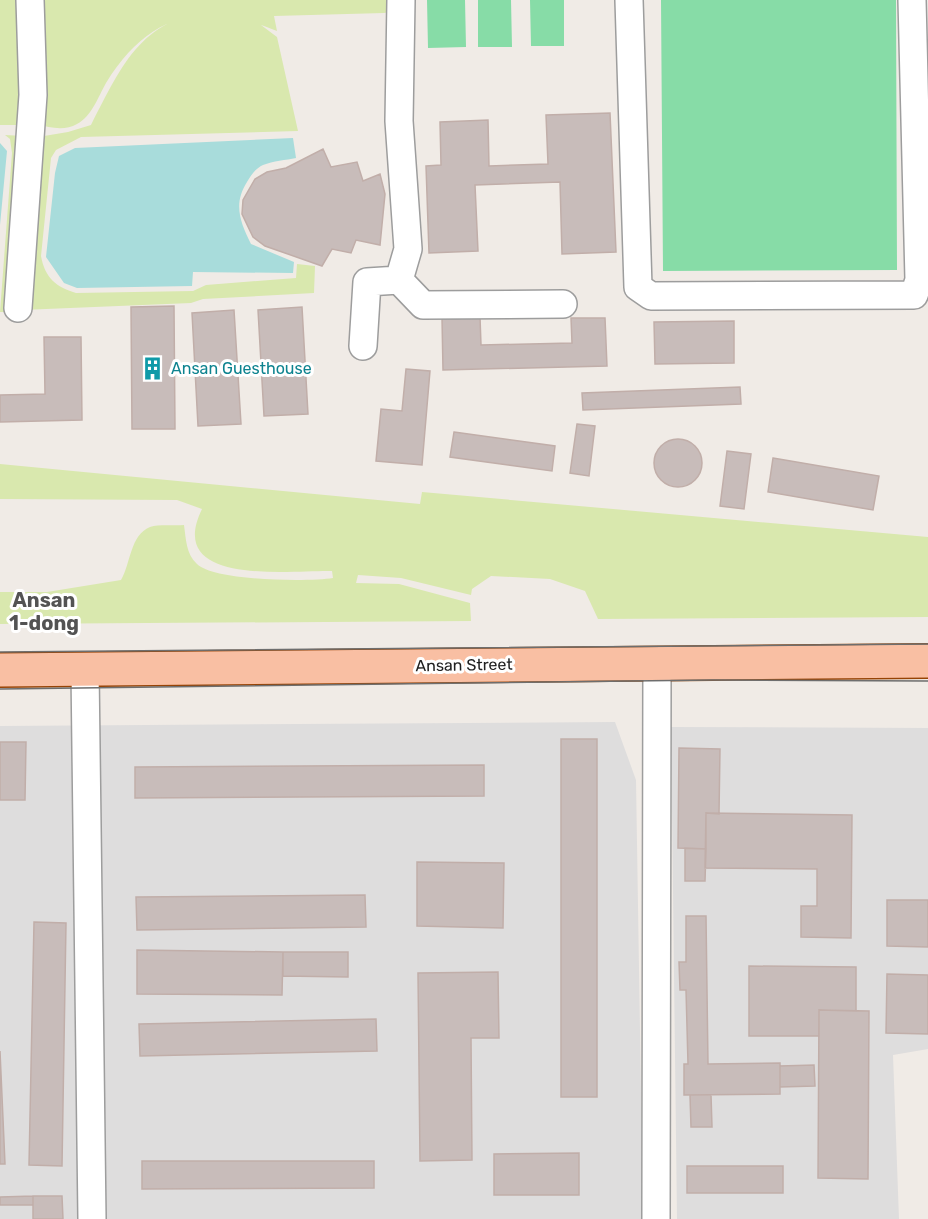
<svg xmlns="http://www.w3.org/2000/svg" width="928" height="1219" font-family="Rubik,sans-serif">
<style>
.residential{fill:#dedddd}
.grass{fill:#d9e8ae}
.pitch{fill:#87dca7}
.water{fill:#a8dcdb}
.building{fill:#c8bcba;stroke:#c1aea9;stroke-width:1.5}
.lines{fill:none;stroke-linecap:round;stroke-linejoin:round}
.minor-casing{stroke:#9d9d9d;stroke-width:30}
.major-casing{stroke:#974305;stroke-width:36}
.minor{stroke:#fff;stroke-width:27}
.major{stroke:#f9bfa3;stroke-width:33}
.tram{stroke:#6e6e6e;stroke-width:1.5}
.labels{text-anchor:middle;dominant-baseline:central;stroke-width:6;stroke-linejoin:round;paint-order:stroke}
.culture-label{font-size:16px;fill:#0d838f;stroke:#fff;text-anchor:start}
.street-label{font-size:16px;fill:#202020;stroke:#fff}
.quarter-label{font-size:20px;font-weight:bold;fill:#535353;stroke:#fff}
</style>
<rect width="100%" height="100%" fill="#f0ebe6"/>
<path class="residential" d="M615,722L636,780L643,1219H0V726Z
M671,727L928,728V1049L893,1055L899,1219H677Z"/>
<path class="grass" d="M0,0H19L22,125H0Z
M36,0H396L390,12L384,13L274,16L277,31C202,0 149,14 106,83C98,97 92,116 77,124C65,131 50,128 37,124Z
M222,11L261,25L277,37L298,131L81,137L56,150L51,158L41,256C45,278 56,287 76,293L193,291L206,285L296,278L297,264L315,266L314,293L203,299L191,303L22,310L38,137L68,132L91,125C123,63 143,14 222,11Z
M5,135L24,136L9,312H0L12,153L10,139Z
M0,464L420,504L422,492L928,537V617L598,619L585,591L550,579L491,576L472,589L471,595L401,578L358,575L356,583L399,584L470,603L471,621L0,624V592H47L121,580C131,563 130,535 150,527C159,524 174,526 184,525C186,539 186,554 197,564C214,581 308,582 333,578L332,571C289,570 164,587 202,509L177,500L0,499Z"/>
<path class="pitch" d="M427,0H465L466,47L428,48Z
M478,0H511L512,47H478Z
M530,0H564V46H531Z
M661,0H896L897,270L663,271Z"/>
<path class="water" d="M293,138L296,158C286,160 273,161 263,165C256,168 251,175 247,182C233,204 240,222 251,244L294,262L293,273L193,272L192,286L77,288L64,283L46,257L55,173L59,156L75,148Z
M0,143L7,151L0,225Z"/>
<path class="building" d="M610,113L616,252L562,254L560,182L475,185L478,251L429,253L426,166L441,165L440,122L488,120L489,166L548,164L546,115Z
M323,149L331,167L357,162L363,181L380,174L385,194L380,245L356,240L351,253L332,249L322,266L265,246L253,237L242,214L243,200L255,179L267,172L286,168Z
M174,306L175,429H132L131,307Z
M302,307L308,414L264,416L258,310Z
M234,310L241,424L198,426L192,313Z
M480,317L481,345L572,343L571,318H605L607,366L443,370L442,318Z
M734,321V363L655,364L654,322Z
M44,337H81L82,420L0,422V395L45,394Z
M406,369L430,371L422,465L376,461L381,409L402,411Z
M740,387L741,404L583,410L582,393Z
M577,424L595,426L589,476L570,473Z
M454,432L555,446L552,471L450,457Z
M654 463a24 24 0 1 1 48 0a24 24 0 1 1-48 0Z
M727,451L751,454L744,509L720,506Z
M773,458L879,476L873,510L768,492Z
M561,739H597V1097H561Z
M0,742H26L25,800H0Z
M679,748L720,749L719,814L706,813V849L678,848Z
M484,765V796L135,798V767Z
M706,813L852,815L851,938L801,937V906H817V869L705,868Z
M685,848L706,849L705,881H685Z
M417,862L504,863L503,928L417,926Z
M365,895L366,927L137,930L136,897Z
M887,900H928V947L887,946Z
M686,916H706L708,1064L780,1063V1094L684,1095V1064H688L686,990H680L679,962H686Z
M34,922L66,923L62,1166L29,1165Z
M137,950L283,952L282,995L137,994Z
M283,952H348V977L283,976Z
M749,966L856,967V1011L819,1010V1036H749Z
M498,972L499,1038H471L472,1160L420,1161L418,973Z
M887,974L928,975V1034L886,1033Z
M819,1010L869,1011L868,1179L818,1178Z
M376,1019L377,1051L140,1056L139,1024Z
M0,1051L5,1164H0Z
M814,1065L815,1086L780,1087V1066Z
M690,1095H711L712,1127H691Z
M579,1153V1195H494V1154Z
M142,1161H374V1188L142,1189Z
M687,1166H783V1193H687Z
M33,1196H62L63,1219H33Z
M33,1196V1205H0V1197Z"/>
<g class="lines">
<defs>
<path id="minor" d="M629,0L638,287L651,296L914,295L919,280L912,0
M399,280L423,305L563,304
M18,308L33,95L30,0
M363,346L367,282L399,280L408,249L399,121L401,0
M85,670L92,1219
M656,1219L657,662"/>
<path id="major" d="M0,670L928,661"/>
</defs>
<use href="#minor" class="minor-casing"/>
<use href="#major" class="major-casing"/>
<use href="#minor" class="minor"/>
<use href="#major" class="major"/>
<path class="tram" d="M0,652L928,644
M0,689L712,680L928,681"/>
</g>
<defs>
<symbol id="building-bare" viewBox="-9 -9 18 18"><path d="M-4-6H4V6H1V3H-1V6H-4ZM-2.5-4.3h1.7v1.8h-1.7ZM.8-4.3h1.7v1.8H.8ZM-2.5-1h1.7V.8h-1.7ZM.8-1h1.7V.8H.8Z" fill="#0f9aa8" stroke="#fff" stroke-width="2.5" paint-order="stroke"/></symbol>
</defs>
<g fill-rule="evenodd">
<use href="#building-bare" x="136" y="352" width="33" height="33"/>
</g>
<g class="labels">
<g class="culture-label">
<text x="171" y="368">Ansan Guesthouse</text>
</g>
<g class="street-label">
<text transform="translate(464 665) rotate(-1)">Ansan Street</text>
</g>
<g class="quarter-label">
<text x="44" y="600">Ansan<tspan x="44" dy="23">1-dong</tspan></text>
</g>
</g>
</svg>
